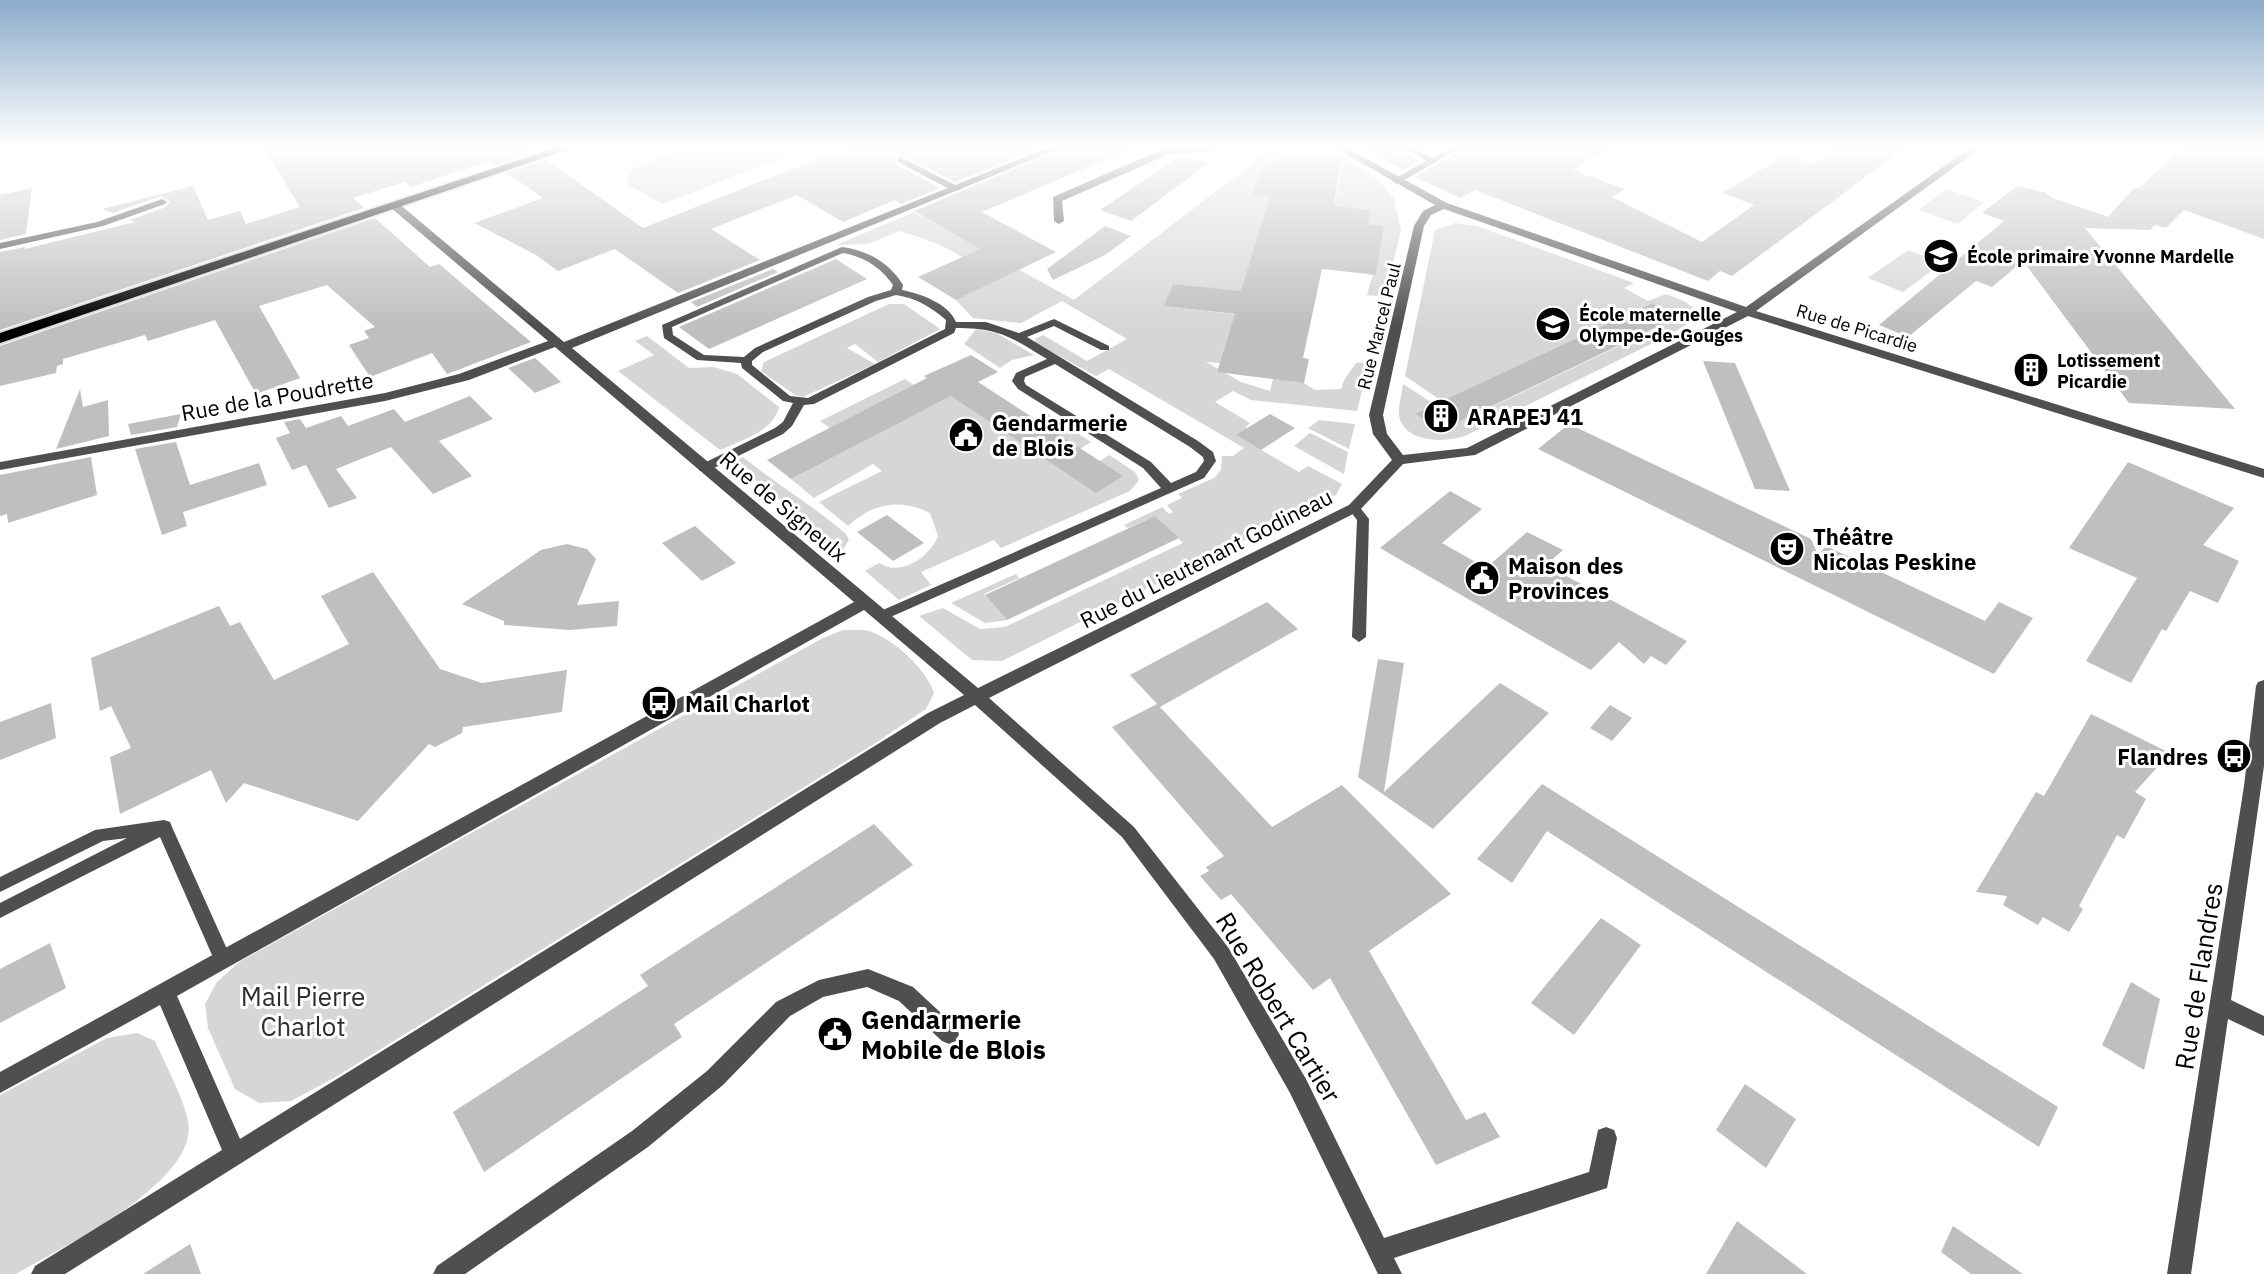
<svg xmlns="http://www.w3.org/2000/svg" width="2264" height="1274" font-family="'IBM Plex Sans',sans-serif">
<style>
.green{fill:#d6d6d6}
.building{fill:#bfbfbf}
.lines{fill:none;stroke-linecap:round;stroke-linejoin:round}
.primary-casing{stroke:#dbdbdb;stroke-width:4}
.lane{fill:#4f4f4f;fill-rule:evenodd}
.street{fill:#4f4f4f;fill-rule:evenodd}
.primary{fill:#000;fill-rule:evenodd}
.labels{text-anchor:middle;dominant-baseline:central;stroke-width:6;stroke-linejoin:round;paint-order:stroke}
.far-poi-label{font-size:18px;font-weight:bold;fill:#000;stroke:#fff;text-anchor:start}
.far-street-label{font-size:18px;fill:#000;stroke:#fff}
.street-label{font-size:22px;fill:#000;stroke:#fff}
.poi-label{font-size:22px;font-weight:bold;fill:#000;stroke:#fff;text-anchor:start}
.near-street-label{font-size:26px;fill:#000;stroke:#fff}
.near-park-label{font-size:26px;fill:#2d2d2d;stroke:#fff}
.near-poi-label{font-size:26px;font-weight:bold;fill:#000;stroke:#fff;text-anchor:start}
</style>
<rect width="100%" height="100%" fill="#fff"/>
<path class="green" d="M687,147H777L790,155L662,204L629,185L627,178L633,168Z
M1274,147H1325L1377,178L1394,199L1401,230L1385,297L1367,295L1373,274H1376L1384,226L1368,224L1371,210L1317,205L1318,201L1335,203L1340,174C1329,155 1288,150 1270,161C1258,168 1256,183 1252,194L1270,196L1262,294L1173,284L1165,306L1255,317L1250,332L1230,330L1220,363L1206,362L1241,382L1270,391L1273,379L1304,383L1315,390L1341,389L1344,380L1356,363L1369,362L1357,411L1251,400L1233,391L1215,402L1250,423L1246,427L1248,432L1241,438L1299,472L1308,466L1342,484L1336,495L1002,661L972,660L919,616L943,608L980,629L1005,627L1183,543L1155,516L1128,528L1124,525L1162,507L1169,514L1173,512L1167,505L1182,498L1178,494L1214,478L1221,470L1222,456H1233L1244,448L1109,369L1096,376L1037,344L1035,339L1043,335L1087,361L1127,339L1062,301L1021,323L973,318L956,300L991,283C968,254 934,241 899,231L868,244L836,245L914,212L1074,300Z
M1946,189L1984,202L1958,224L1919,210Z
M1455,223L1477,226L1634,283L1624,288L1648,301L1666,294L1684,301L1695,309L1696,318L1668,336L1654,328L1677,317L1651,303L1451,399L1475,415L1650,331L1663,338L1467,435C1448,443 1405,444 1399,416C1398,406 1402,394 1403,384L1431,402L1425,406L1428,408L1416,415L1440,431L1467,418L1405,376L1435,230Z
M1908,250L1942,263L1903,292L1868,278Z
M889,304H904L940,329L878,362L855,344L847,348L875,364L803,397L795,395L761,371L764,362Z
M976,329L996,333L1034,355L1012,360L1000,368L964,344Z
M647,336L689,368L714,367L737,374L779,407C773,432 741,440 720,450L618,371L654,355L635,341Z
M905,379L914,385L830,428L820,421Z
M951,396L1100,461L1109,455L1135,472L1139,480L1130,491L1001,548L994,540L921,572L931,585L899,600L865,571L879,563C901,577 930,557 938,536L930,513C900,498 872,503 848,526L819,502L882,471L873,464L814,498L791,479L887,429L895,412L906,419Z
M1048,414L1091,442L1080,449L1037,420Z
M1319,420L1355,424L1349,449L1308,428Z
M1310,433L1348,452L1344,474L1294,446Z
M743,457C776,484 812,505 845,533L849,539L842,552L734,462Z
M1016,574L1019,578L984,594L1007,620L985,623L951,603Z
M843,630C852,630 861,629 869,631C894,639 927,670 934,693L926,709L877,742L334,1078L291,1101L259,1103L235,1089L208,1028L205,1004L217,982L239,962L821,639Z
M137,1033L155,1041C165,1064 183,1096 188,1121C200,1182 60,1248 16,1274H0V1095L107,1038Z"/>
<path class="building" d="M263,147H526L534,152L495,165L489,161L411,187L405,182L353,198L364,208L0,330V252L25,247V249L135,222L130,220L166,207L170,202L161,196L113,213L102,209L193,186L208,220L240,211L246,224L300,207Z
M856,147H1043L955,182L900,154L896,156L897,165L940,188L901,204L895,200L843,222L797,195L711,229L760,260L678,293L615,249L558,271L536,255L474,223L543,198L507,173L546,160L643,228L830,154Z
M1066,147H1135L982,212L1056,252L956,300L918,277L980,249L914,211Z
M1363,147H1400L1420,161L1403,170Z
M2183,147H2264V239L2184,210L2166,228L2155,225L2150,230L2085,228L2235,409L2129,403L2023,261L1992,287L1976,281L1908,337L1879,325L2004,221L1982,213L2017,186L2044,192L2053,198L2108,217L2134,188H2139Z
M1465,148L1611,147L1572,170L1625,189L1612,197L1702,242L1754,205L1723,193L1785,155L1814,164L1839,147H1906L1732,276L1720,271L1708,281L1475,190L1460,198L1415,177Z
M1184,156L1209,163L1131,221L1100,210L1179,157Z
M1290,156H1341L1334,206L1371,210L1368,224L1384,226L1376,275L1322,269L1303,358L1309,359L1304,383L1217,372L1235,314L1164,306L1173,284L1241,291L1270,196L1252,195L1260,170L1269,161Z
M32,188L26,234L0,240V195Z
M375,218L430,267L439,264L531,342L447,374L432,353L370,377L349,345L369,338L364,331L375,327L327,285L259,306L300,378L256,394L215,320L148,341L145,335L63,359V364L57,366L56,373L0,386V346Z
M1105,226L1131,236L1105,255L1053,280L1047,269Z
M836,259L867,279L709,349L679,327Z
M773,269L778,272L697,307L691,302Z
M1652,303L1678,317L1440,431L1415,414Z
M971,355L998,372L978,382L1123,476L1096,493L951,396L791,479L767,460L927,378L924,376Z
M535,358L544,366L561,382L535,393L508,368Z
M1703,361L1735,363L1790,491L1755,489Z
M80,389L83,407L108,400L109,436L56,449Z
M470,396L493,419L439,441L472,476L433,494L391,447L336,469L357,498L329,508L306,465L292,470L276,438L290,433L284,422L300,419L306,428L341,416L348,426L394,409L405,422Z
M181,414L177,427L131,435L128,424Z
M1270,414L1295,428L1261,450L1236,435Z
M1569,424L1811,539L1818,555L1826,546L1985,621L1999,602L2033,618L1994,674L1538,449Z
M176,442L190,485L259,463L267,485L183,512L187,526L162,535L135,449Z
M91,457L97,495L8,523L7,514L0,516V475Z
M2128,462L2234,508L2203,545L2239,561L2218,603L2190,591L2166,631L2162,629L2131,683L2086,661L2137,578L2069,548Z
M1450,491L1482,509L1442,543L1486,568L1527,532L1563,550L1546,565L1687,641L1666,665L1651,656L1644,664L1619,642L1591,670L1380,548Z
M887,515L924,543L893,561L857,532Z
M1155,516L1179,538L1007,620L985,595Z
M695,526L736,563L702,581L662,543Z
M567,544L587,549L596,559L577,605L619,601L617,626L569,630L504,625V621L462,604L541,550Z
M373,572L440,669L482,683L567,670L562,712L463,727L462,733L435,747L429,744L358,821L244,783L226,803L211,770L120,814L110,757L131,748L111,706L100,711L91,658L219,606L230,626L240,622L274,680L349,644L321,596Z
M1267,602L1298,629L1160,707L1272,827L1342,785L1451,894L1369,951L1466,1120L1485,1112L1500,1137L1436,1165L1330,978L1313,990L1231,894L1221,900L1200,876L1209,871L1206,867L1224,856L1112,727L1157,704L1130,675Z
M1378,659L1404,663L1384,792L1500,683L1549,713L1433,829L1358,777Z
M51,703L56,738L0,760V722Z
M1610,705L1632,718L1612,741L1590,728Z
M2091,714L2170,753L2135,792L2146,799L2124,839L2117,835L2079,906L2083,909L2069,932L2043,917L2038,925L2003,905L2007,896L1976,892L2036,792L2044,796Z
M1542,784L2058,1107L2039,1147L1547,831L1512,883L1477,859Z
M874,824L913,865L674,1024L682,1037L484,1172L453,1112L648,986L640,975Z
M1601,918L1641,945L1574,1035L1531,1003Z
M50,943L66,988L0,1023V969Z
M2131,982L2160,999L2144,1070L2102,1045Z
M1745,1084L1796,1119L1766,1168L1716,1130Z
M1737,1221L1807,1274H1706Z
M1953,1226L2023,1274H1971L1941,1252Z
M190,1244L201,1274H143Z"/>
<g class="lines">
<defs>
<path id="primary" d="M558,147H575L0,343V333Z"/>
</defs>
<use href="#primary" class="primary-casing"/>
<path class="lane" d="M1403,147H1413L1432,158L1452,147H1462L1397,184L1392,181L1394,179L1426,161Z
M901,157L959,187L961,189L953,191L898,162V158Z
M162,199L167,202L165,204L103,226L0,249V243L97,222Z
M842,247C867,250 890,263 903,285L902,290C921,294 948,303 956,322H986L1019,333L1054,319L1109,346V350H1101L1054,326L1027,337L1198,441L1213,452L1216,461L1204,478L886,619H876L874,616L876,613L1161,488L1143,468L1018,389L1012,381L1016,373L1047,359C1011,337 999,328 956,328L954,333L814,404L804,405L792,426L783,434L708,471H700L698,468L700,465L775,428L783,422L793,403L783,401L742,368L741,363L697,360L664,338L662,325ZM843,253C863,256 882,268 893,285L891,290L868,297L755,348L744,357L704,355L673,335L672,327ZM896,295C916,298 931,307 946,320L945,329L808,398L790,396L752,365V361L763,352L876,301ZM1055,364L1190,447L1203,457L1204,461L1196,472L1171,483L1151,462L1026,385L1024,381L1025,377Z
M1354,504L1358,505L1369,519L1366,637L1359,642L1352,637L1357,520L1348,508Z
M164,820L170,822L172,827L231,958L228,964L222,966L216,964L160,837L0,918V903L127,838L103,841L0,892V877L95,830Z"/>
<path class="street" d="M1050,147H1063L572,348L978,688L1349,505L1392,460L1373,434L1369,415L1414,226L1423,211L1435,205L1334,147H1345L1447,203L1746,307L1971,147H1982L1756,311L2264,469V478L1748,316L1475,455L1403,464L1359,511L989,698L1134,827L1228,947L1306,1079L1384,1238L1589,1172L1598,1130L1606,1127L1614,1130L1617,1138L1607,1188L1394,1258L1402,1274H1378L1290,1093L1214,959L1122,837L975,705L940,723L65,1274H31L35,1266L222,1150L160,1005L0,1093V1072L854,602L555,347L469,380L385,401L0,470V462L385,393L459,374L548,341L390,207V203H398L564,342ZM1444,209L1737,312L1467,448L1403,455L1387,434L1383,415L1424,226L1431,215ZM864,610L964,695L928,713L240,1139L177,996Z
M1191,147H1222L1217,150L1167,155L1062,201L1064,221L1059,224L1054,221L1053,197L1161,150Z
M2264,680V766L2231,1000L2264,1016V1036L2228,1019L2191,1274H2167L2244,786L2256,686L2258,682Z
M868,969L913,987L956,1027L959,1034L956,1041L949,1044L942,1041L899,1001L867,987L823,997L790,1016L723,1085L648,1147L465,1274H433L437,1266L632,1131L707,1071L776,1002L819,980Z"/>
<use href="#primary" class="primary"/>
</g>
<linearGradient id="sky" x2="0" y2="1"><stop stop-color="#8aabca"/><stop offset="0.45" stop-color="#fff"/><stop offset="1" stop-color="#fff" stop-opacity="0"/></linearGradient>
<rect width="2264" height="325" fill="url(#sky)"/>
<defs>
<symbol id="school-disc" viewBox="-11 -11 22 22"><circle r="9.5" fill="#000" stroke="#fff"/><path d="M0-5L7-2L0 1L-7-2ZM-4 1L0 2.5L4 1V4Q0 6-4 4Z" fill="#fff"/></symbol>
<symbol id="building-disc" viewBox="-11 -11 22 22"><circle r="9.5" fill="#000" stroke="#fff"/><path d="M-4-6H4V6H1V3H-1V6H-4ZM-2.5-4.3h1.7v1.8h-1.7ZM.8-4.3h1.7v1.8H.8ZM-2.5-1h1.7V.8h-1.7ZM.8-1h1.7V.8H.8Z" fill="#fff"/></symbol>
<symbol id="civic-disc" viewBox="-11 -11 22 22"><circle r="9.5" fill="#000" stroke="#fff"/><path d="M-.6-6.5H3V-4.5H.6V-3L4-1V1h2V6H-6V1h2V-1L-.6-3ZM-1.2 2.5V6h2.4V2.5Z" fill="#fff"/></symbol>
<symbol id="theatre-disc" viewBox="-11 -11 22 22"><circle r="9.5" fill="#000" stroke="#fff"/><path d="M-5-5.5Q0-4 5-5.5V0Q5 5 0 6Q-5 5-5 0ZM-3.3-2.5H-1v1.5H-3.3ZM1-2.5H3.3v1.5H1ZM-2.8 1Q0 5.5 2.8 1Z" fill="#fff"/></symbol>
<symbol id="bus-disc" viewBox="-11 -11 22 22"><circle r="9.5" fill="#000" stroke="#fff"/><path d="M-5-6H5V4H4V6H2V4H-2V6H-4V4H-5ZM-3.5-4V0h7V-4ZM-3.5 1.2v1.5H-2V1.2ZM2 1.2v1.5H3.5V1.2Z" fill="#fff"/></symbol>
</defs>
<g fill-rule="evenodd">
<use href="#school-disc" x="1921" y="236" width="40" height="40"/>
<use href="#school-disc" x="1533" y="304" width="40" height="40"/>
<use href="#building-disc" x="2011" y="350" width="40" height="40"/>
<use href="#building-disc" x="1421" y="396" width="40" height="40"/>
<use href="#civic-disc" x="946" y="415" width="40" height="40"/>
<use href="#theatre-disc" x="1767" y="529" width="40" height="40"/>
<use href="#civic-disc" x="1462" y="558" width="40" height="40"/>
<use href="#bus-disc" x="639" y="683" width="40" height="40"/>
<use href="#bus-disc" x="2214" y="736" width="40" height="40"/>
<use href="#civic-disc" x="815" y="1014" width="40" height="40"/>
</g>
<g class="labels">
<g class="far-poi-label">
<text x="1967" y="256">École primaire Yvonne Mardelle</text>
<text x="1579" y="314">École maternelle<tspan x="1579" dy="21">Olympe-de-Gouges</tspan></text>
<text x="2057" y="360">Lotissement<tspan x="2057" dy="21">Picardie</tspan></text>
</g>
<g class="far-street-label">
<text transform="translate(1379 326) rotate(-76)">Rue Marcel Paul</text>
<text transform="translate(1857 328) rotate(17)">Rue de Picardie</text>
</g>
<g class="street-label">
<text transform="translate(277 396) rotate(-10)">Rue de la Poudrette</text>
<text transform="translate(784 506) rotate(40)">Rue de Signeulx</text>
<text transform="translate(1206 558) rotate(-27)">Rue du Lieutenant Godineau</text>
</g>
<g class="poi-label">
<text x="1467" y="416">ARAPEJ 41</text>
<text x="992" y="422">Gendarmerie<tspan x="992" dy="25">de Blois</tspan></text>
<text x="1813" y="536">Théâtre<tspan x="1813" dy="25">Nicolas Peskine</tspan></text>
<text x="1508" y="565">Maison des<tspan x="1508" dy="25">Provinces</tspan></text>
<text x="685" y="703">Mail Charlot</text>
<text x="2208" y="756" text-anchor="end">Flandres</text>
</g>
<g class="near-street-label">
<text transform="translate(2198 976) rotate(-81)">Rue de Flandres</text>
<text transform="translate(1279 1007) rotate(59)">Rue Robert Cartier</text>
</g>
<g class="near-park-label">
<text x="303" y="996">Mail Pierre<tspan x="303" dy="30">Charlot</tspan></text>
</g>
<g class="near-poi-label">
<text x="861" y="1019">Gendarmerie<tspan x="861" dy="30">Mobile de Blois</tspan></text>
</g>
</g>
</svg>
